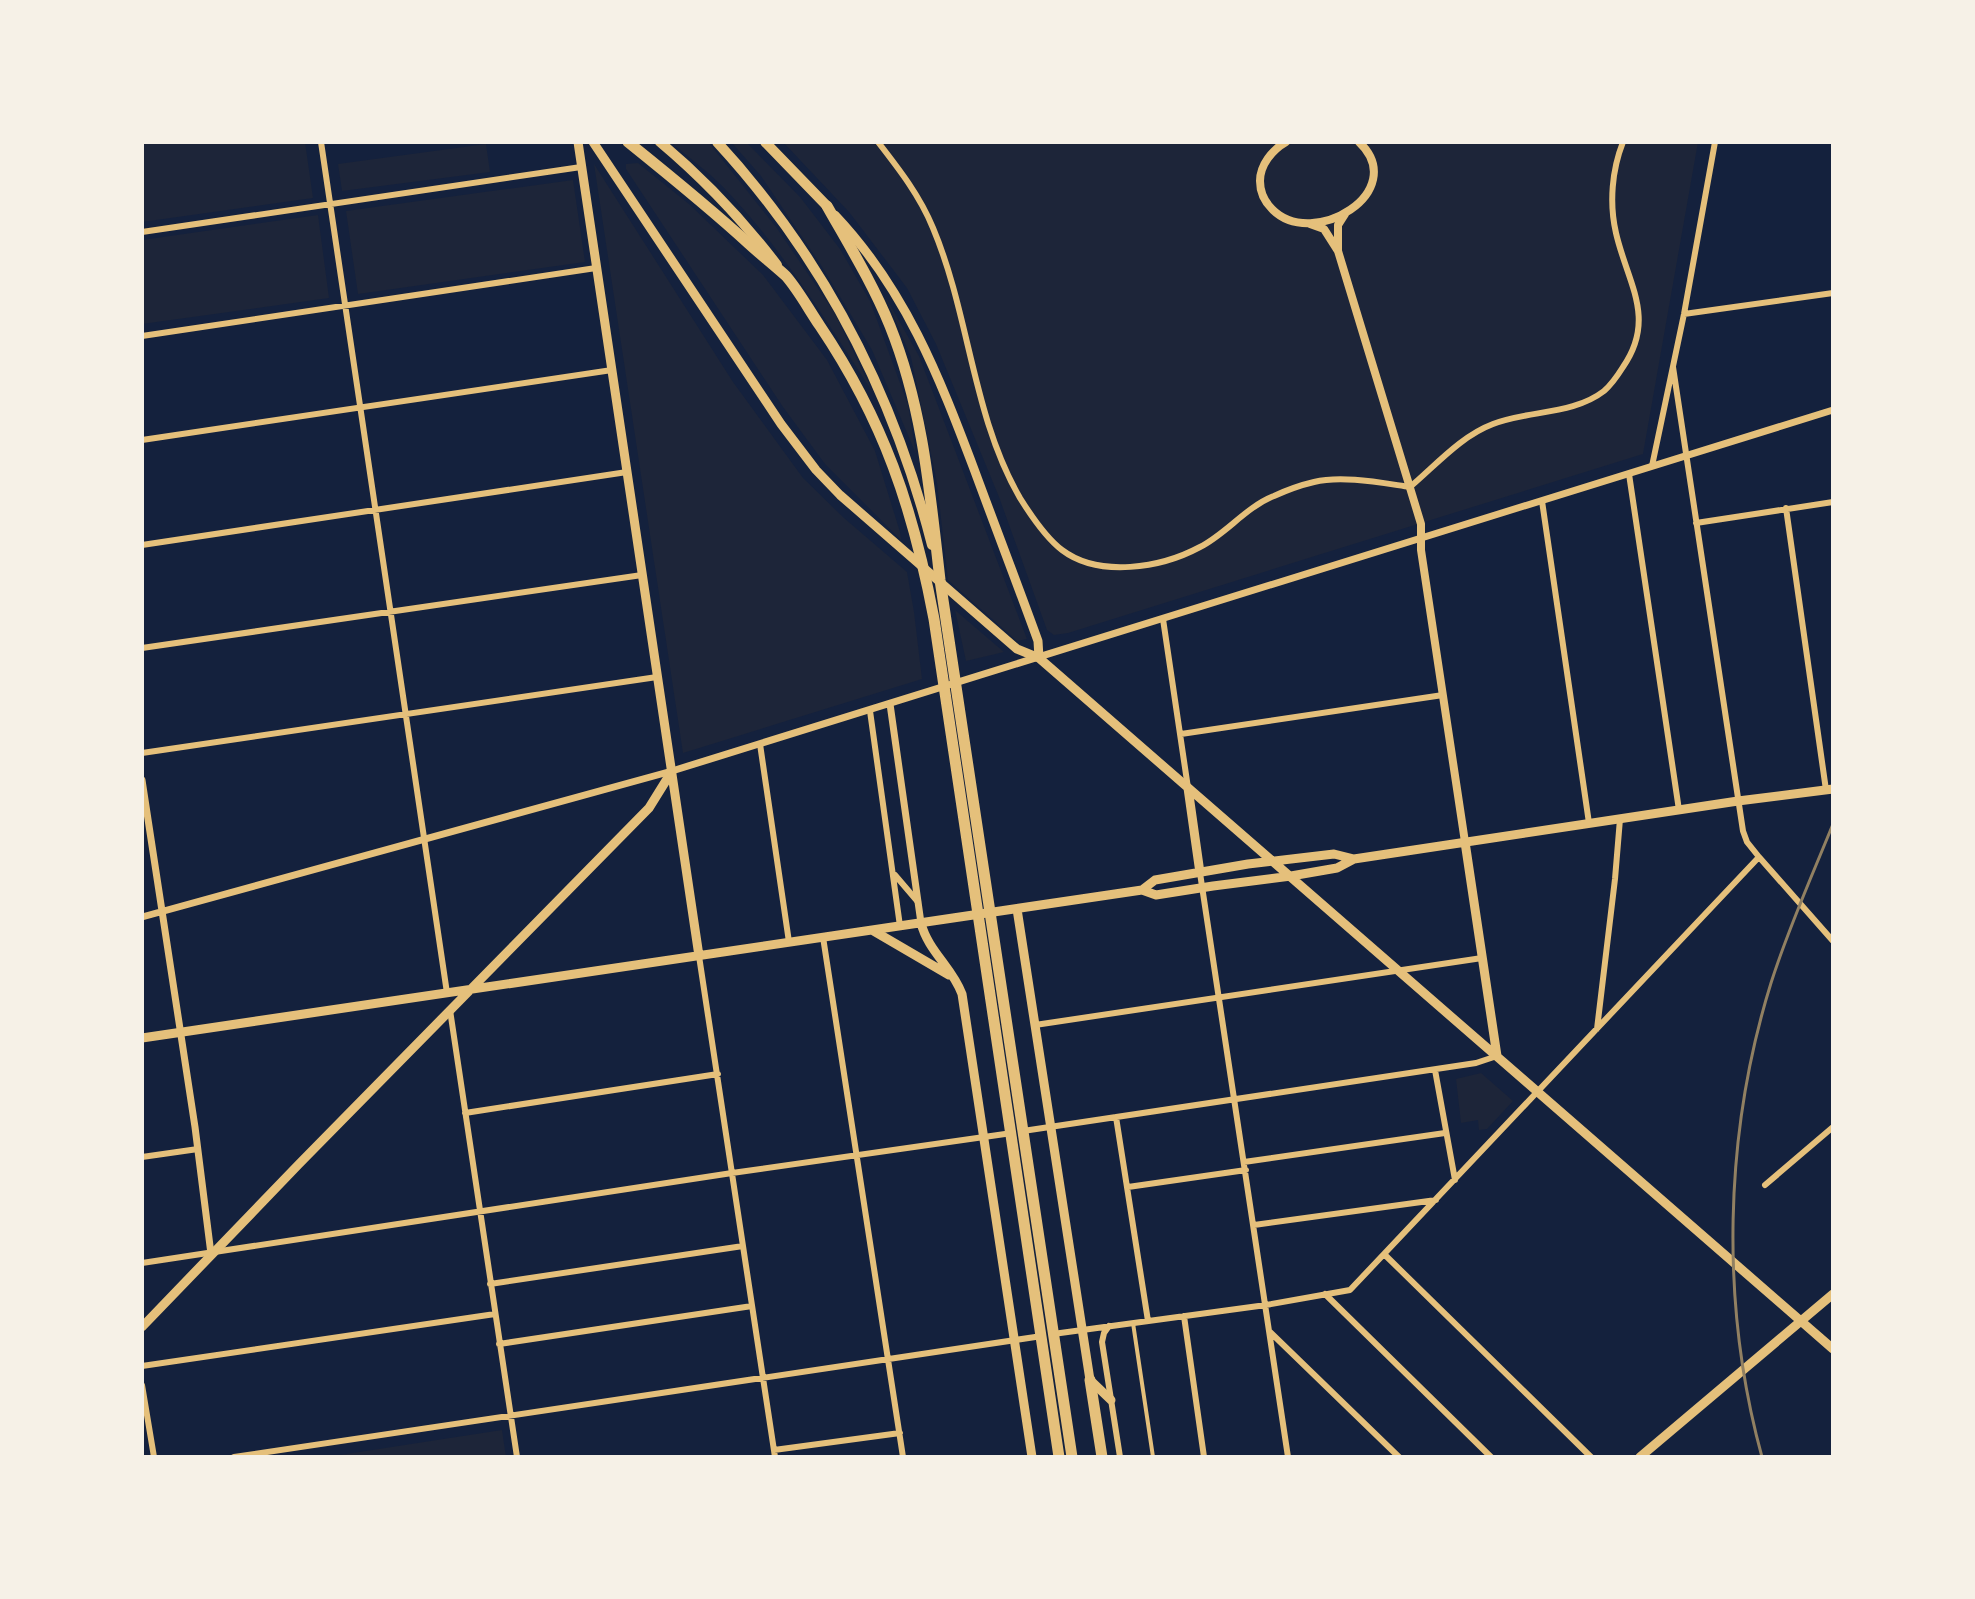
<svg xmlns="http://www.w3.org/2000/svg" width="1975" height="1599" font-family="Signika,sans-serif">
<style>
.green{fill:#1d2539}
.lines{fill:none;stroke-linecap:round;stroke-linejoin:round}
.pedestrian{stroke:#e5c07b;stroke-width:4}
.minor{stroke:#e5c07b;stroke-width:6}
.tertiary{stroke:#e5c07b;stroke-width:7}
.secondary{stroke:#e5c07b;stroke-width:8}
.primary{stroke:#e5c07b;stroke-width:9}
.trunk{stroke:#e5c07b;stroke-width:10}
.motorway{stroke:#e5c07b;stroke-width:11}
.rail{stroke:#918062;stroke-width:3}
</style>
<rect width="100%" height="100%" fill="#14213d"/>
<path class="green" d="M142,142H305L313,198L142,222Z
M671,142L709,143L776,227L834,312L874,394C828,324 784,251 726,190C710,173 689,158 671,142Z
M731,142H746L800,197L840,249L870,301L908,405L916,454L872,350L821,265L761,176Z
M783,142H1698L1643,454L1068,633L1054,635L1047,630L999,497L936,344L907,288L849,212Z
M486,144L490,172L342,191L338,164Z
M638,163L689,204L763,275L827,360L875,451L900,532L901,540L825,464L783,407L626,169V164Z
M594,164L733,382L803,478L844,518L907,572L914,612L922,679L683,753Z
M573,180L585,262L358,294L346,211Z
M318,215L329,298L142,324V240Z
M884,294L919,356L1027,639L1017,641L948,580L937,483L911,357Z
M955,610L1004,652L966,661Z
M1481,1073L1513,1101L1487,1129L1479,1130L1478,1120L1461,1123L1456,1079Z
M502,1430L506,1457H327Z"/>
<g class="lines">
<path class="pedestrian" d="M1133,1323L1153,1457"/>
<path class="minor" d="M321,142L447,993
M878,142C899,169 920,196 933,228C970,316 972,415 1020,498C1030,514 1046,538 1062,550C1099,578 1161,568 1200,547C1226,534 1246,507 1274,496C1287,490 1301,485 1314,482C1342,475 1382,483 1410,487C1436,465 1461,436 1493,424C1529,410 1573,415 1604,391C1612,384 1618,375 1623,367C1657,318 1627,282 1616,233C1609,203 1612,170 1623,142
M142,232L581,167
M1684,314L1833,293
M142,336L596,268
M1673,367L1743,831L1747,842L1759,857L1833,941
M142,440L612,370
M1652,466L1684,314L1715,142
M1629,474L1679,810
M1542,501L1589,823
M1786,508L1826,790
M1696,523L1833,502
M142,545L627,472
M1163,619L1188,788
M142,648L642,575
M870,711L900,926
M1181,734L1443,695
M760,744L789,942
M142,753L657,677
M1200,873L1288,1457
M895,875L918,902
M823,937L903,1457
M699,956L775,1457
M450,1010L517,1457
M1035,1025L1482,958
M1597,1029L1615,879L1620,819
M1435,1070L1455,1180
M465,1113L718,1074
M1116,1117L1148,1321
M1023,1131L1476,1063L1497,1056
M142,1157L198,1149
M1244,1162L1445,1133
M1765,1185L1833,1127
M1128,1187L1246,1170
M1254,1225L1436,1200
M1385,1255L1591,1457
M142,1263L732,1173L1012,1133
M490,1284L743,1246
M1325,1294L1491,1457
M1184,1316L1204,1457
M1109,1326L1104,1333L1102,1342L1120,1457
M1270,1332L1399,1457
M1053,1334L1266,1305L1350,1290L1759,857
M499,1344L752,1306
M142,1366L495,1314
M142,1385L154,1457
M774,1450L900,1433
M234,1457L1042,1336"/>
<path class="tertiary" d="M890,704L921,923
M142,780L195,1127L211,1254
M142,917L672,771L1833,410"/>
<path class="secondary" d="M1286,142C1272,150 1260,165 1260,181C1260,193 1264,201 1272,209C1313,251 1411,191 1359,142
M1310,224L1324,229L1338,251L1421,524V550L1465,842
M1338,251V225L1345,214"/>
<path class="primary" d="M578,142L699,956
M593,142L781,424L816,470L840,495L1017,649L1039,658L1833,1349
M835,215C905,289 939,376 974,469C995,526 1017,583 1038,641L1039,658
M1188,788L1200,873
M1465,842L1497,1056
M1142,890L1155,880L1248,864L1334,854L1354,859L1738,801L1833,789
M1017,909L1090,1380L1111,1400
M921,923C928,951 952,967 962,994L1032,1457
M872,930L949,975
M142,1038L1142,890L1156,895L1213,886L1291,876L1337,868L1354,859
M142,1327L299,1164L649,808L672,771
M1640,1457L1833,1294"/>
<path class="trunk" d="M660,142C704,179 742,219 777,265
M717,142C824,258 893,392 932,545
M765,142L827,206"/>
<path class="motorway" d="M628,142C669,175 710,208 749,244C761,255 774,265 786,276C799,291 809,310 820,326C884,421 913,508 934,619L1059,1457
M827,206C849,245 873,284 890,326C923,408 930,493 940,580L1072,1457
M1090,1380L1102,1457"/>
<path class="rail" d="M1762,1457C1720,1304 1724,1134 1771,983C1788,929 1812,876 1833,824"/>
</g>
<rect width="1975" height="1599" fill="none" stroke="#f6f1e7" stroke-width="288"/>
</svg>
